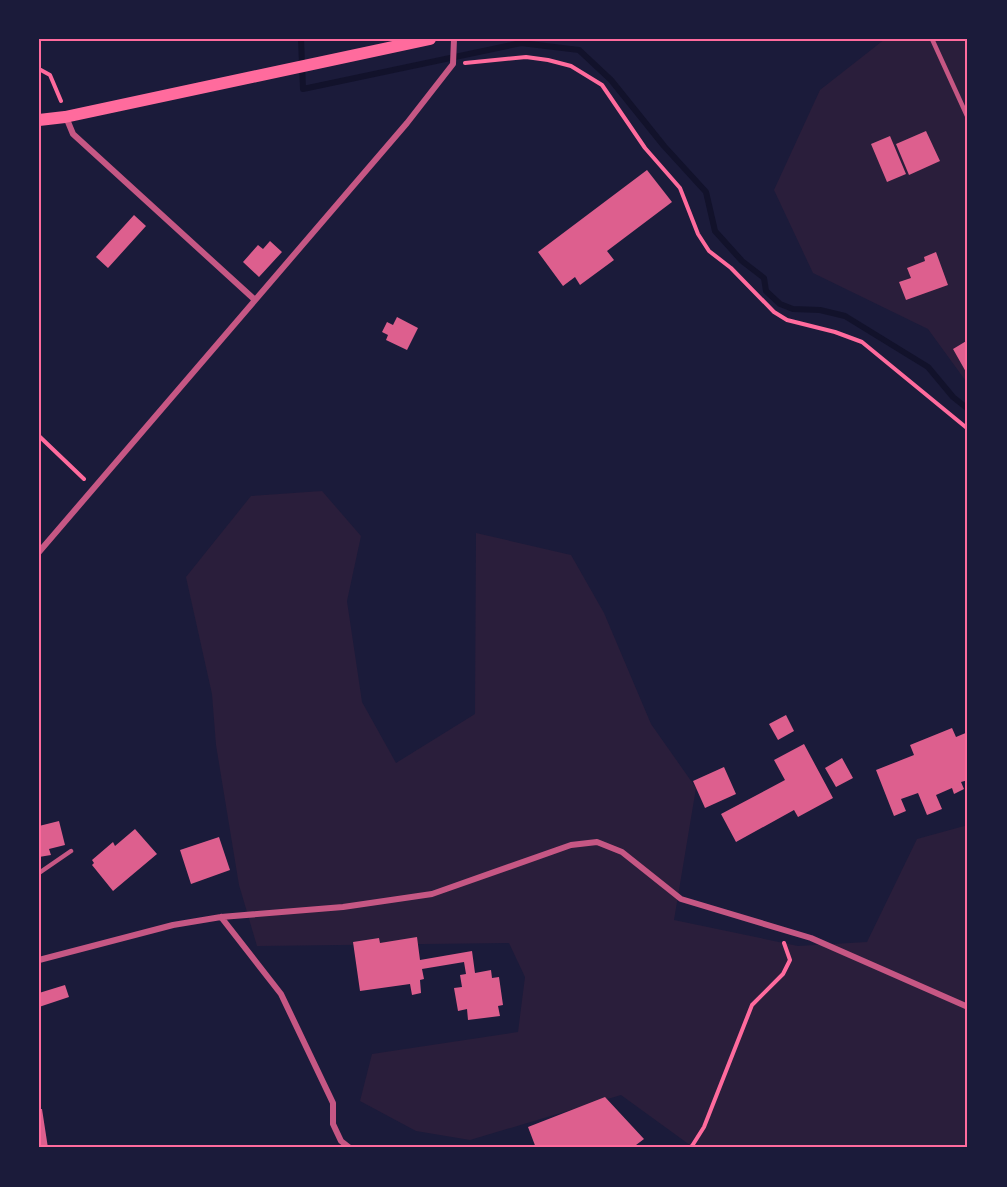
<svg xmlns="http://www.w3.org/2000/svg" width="1007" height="1187" font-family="Commissioner,sans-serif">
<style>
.green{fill:#2a1e3b}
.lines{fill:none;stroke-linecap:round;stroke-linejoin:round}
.stream{stroke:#12122b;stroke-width:6}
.building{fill:#dd5f8e}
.path{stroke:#ff6b9d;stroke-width:4}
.service{stroke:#c65784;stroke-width:4.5}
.minor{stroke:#c65784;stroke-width:6}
.secondary{stroke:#ff6b9d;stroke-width:12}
.neatline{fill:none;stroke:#ff6b9d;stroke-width:2}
</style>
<rect width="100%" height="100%" fill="#1b1b3a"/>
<path class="green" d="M885,39H968V384L928,329L813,273L774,190L820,90Z
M322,491L361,536L347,601L362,702L396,763L475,714L476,533L571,555L604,613L651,724L696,788L674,920L798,946L867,942L917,839L968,825V1148H694L621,1095L470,1140L416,1131L360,1101L372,1054L518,1032L525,977L509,943L257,946L239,885L216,745L212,694L186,577L251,496Z"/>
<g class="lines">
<path class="stream" d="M301,39L303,89L521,43L579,50L611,80L664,146L706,192L715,231L742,261L764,278L766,291L780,304L793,309L820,310L845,316L928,367L953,397L968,409"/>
</g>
<path class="building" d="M926,131L940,161L909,175L896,144Z
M890,136L906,174L887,182L871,144Z
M647,170L672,202L607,251L614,260L580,285L575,277L563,286L538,252Z
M134,215L146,226L108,268L96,257Z
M270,241L282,252L259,277L243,262L258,245L263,249Z
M936,252L948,285L906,300L899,282L911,278L907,268L925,261L924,257Z
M397,317L418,328L407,350L386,340L388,335L382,332L387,322L393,325Z
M968,340V371L966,372L953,349Z
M786,715L794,731L778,740L769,724Z
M952,728L956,737L968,732V780L961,782L964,789L954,794L952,788L936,795L942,809L927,815L918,793L901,799L906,811L894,816L876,770L914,755L910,745Z
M804,744L833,798L798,817L794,810L736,842L721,814L785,780L774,760Z
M842,758L853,778L836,787L825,768Z
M724,767L736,794L705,808L693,781Z
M59,821L65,845L49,849L51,855L39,857V826Z
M135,829L157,854L113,891L92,865L94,863L92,860L113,842L115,846Z
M219,837L230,870L191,884L180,850Z
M417,937L420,960L472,951L475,973L491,970L492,978L499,977L503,1005L498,1006L500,1016L468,1020L467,1009L458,1011L454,988L462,987L460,975L466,974L464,962L422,969L424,979L420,980L421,993L412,995L410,984L360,991L353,942L379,938L380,943Z
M65,985L69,997L39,1007V993Z
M605,1097L644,1139L632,1148H536L528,1127Z
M39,1109H42L48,1148H39Z"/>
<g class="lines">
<path class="path" d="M465,63L526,57L548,60L571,66L602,85L645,148L680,188L698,234L709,251L731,268L774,312L787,320L835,332L862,342L968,429
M39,69L50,75L61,101
M39,436L84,479
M689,1148L692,1146L704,1127L752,1005L783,974L790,960L784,943"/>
<path class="service" d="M932,39L968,118
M39,873L71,851"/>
<path class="minor" d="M66,117L73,134L255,300
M39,552L407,123L453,64L454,39
M221,917L281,994L333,1103V1124L341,1141L350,1148
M39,960L173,925L221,917L343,907L432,894L571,845L597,842L622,852L681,899L811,938L968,1007"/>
<path class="secondary" d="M39,120L65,117L430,39"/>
</g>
<rect width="1007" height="1187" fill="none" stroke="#1b1b3a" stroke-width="81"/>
<rect x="40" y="40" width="926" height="1106" class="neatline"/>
</svg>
